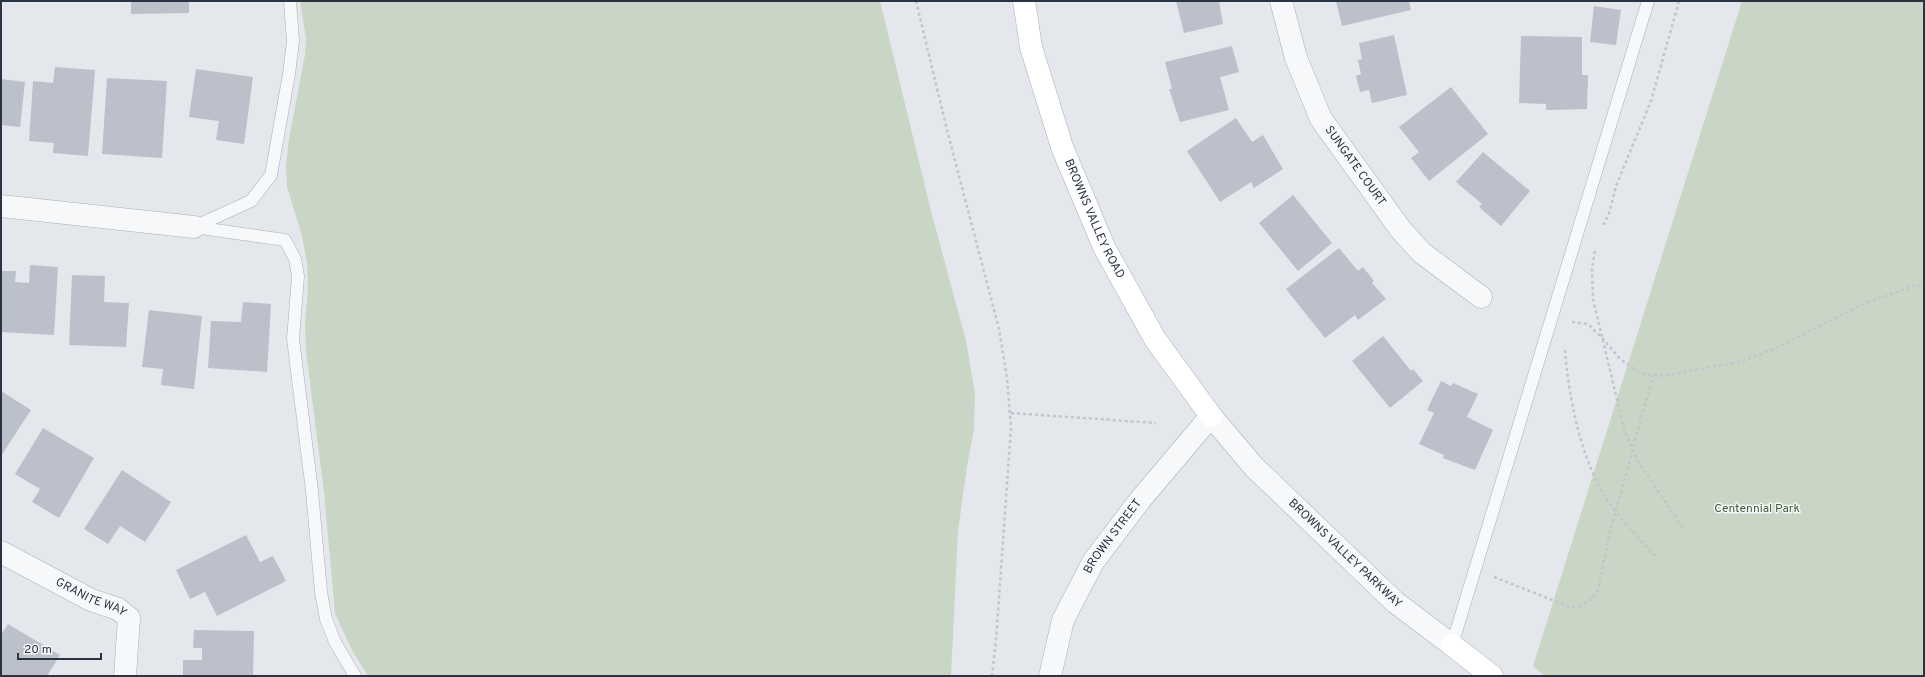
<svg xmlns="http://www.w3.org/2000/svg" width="1925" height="677" font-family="Overpass,sans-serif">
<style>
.green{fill:#c9d6c5}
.building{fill:#bbc0ca}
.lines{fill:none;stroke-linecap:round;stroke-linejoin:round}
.service-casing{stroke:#a9aeb7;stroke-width:13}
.minor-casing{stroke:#a9aeb7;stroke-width:23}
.tertiary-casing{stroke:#a9aeb7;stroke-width:23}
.secondary-casing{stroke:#a9aeb7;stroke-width:23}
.path{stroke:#c2c5cb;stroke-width:2.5;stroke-dasharray:3 3;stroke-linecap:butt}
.service{stroke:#f7f8fa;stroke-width:12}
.minor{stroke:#f7f8fa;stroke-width:22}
.tertiary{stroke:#f7f8fa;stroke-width:22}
.secondary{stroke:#fff;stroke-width:22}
.labels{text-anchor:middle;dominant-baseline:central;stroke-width:3;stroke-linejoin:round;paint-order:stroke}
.street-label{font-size:12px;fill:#2b3445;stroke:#f4f6f9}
.park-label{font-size:12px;fill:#3f6138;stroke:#f4f6f9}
</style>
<rect width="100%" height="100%" fill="#e4e7ec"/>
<path class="green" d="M300,1H880L931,211L966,341L975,393L974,429L967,466L958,531L951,676H368L353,652L335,614L324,492L306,352L305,323L308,291L307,263L302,236L287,187L286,166L289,139L305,55L306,39Z
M1742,1H1924V676H1545L1533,666Z"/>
<path class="building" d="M131,1H189V13L131,14Z
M1176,1H1219L1223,24L1184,33Z
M1336,1H1409L1411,10L1342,26Z
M1594,6L1621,10L1616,45L1590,42Z
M1394,35L1407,95L1372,103L1369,90L1360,92L1356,76L1361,74L1358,60L1362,59L1359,43Z
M1521,36L1582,37V75H1588L1587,109L1546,110V104L1519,103Z
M1232,46L1239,72L1220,77L1229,110L1180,122L1169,89H1172L1165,62Z
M55,67L95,70L88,156L53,153L54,143L29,141L33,81L53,83Z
M196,69L253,77L244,144L216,140L219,121L189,117Z
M107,78L167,81L162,158L102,154Z
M1,79L25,82L20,127L1,125Z
M1451,87L1488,134L1429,181L1411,158L1419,152L1399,127Z
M1236,118L1252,142L1263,135L1283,169L1254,188L1251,182L1220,202L1187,151Z
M1483,152L1530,191L1501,226L1479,207L1482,204L1456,182Z
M1293,195L1332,243L1298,271L1259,223Z
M1339,248L1358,271L1363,267L1374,281L1372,283L1386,299L1358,320L1355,315L1325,338L1286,289Z
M30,265L58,267L54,335L1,332V271H16L15,282L29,283Z
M72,275L105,276L104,302L129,303L126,347L69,345Z
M243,302L271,304L267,372L208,368L211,321L241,322Z
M149,310L202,316L194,389L161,385L163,369L142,367Z
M1383,336L1411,371L1413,369L1423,381L1390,408L1352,361Z
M1441,381L1451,386L1453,383L1478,394L1467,417L1493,430L1475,470L1443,458L1444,455L1419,444L1434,413L1427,410Z
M1,391L31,410L1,456Z
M43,428L94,458L59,518L32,502L40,489L15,474Z
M122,470L171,502L145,542L120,526L108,544L84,529Z
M246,535L260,562L273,556L286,581L217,616L205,592L190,599L176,570Z
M8,624L60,655L47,676H1V635Z
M194,630L254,631L253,676H183V660H202V648H193Z"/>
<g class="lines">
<defs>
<path id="service" d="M194,227L285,240L295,259L298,276L293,339L312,491L321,592L326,619L335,642L355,676
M194,227L251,201L271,175L289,74L293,41L290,1
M1452,645L1648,1"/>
<g id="minor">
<path id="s1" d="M1281,1L1296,58L1321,119L1401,230L1422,253L1481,297"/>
<path d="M1,206L194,227"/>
<path id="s2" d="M1,552L91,600L118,609L129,618L125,676"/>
</g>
<g id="tertiary">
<path id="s3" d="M1050,676L1063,620L1093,562L1140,500L1211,416L1254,467L1395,602L1452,645"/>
</g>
<g id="secondary">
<path id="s4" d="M1024,1L1031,47L1062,147L1104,247L1155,339L1211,416"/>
<path d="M1452,645L1492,676"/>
</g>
</defs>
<use href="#service" class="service-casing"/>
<use href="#minor" class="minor-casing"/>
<use href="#tertiary" class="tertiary-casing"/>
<use href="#secondary" class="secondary-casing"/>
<path class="path" d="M916,1L947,130L999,329L1007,378L1011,428L996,640L992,676
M1603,225L1609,214L1616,186L1651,101L1679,1
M1595,251L1592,269L1593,299L1624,429L1637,460L1683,528
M1572,322L1588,324L1603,339L1620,359L1640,373L1663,376L1743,361L1778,347L1870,301L1914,286L1924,285
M1565,350C1569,398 1579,449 1602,492C1616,516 1638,537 1657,558
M1011,413L1156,423
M1494,577L1570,607L1580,606L1590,600L1598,590L1609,536L1653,376"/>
<use href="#service" class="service"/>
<use href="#minor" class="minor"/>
<use href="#tertiary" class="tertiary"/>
<use href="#secondary" class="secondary"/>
</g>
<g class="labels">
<g class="street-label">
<text stroke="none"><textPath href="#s1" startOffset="183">SUNGATE COURT</textPath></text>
<text stroke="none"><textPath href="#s4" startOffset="230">BROWNS VALLEY ROAD</textPath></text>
<text stroke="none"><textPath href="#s3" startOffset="155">BROWN STREET</textPath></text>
<text stroke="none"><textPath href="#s3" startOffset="503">BROWNS VALLEY PARKWAY</textPath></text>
<text stroke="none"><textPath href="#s2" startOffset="101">GRANITE WAY</textPath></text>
</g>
<g class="park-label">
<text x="1757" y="509">Centennial Park</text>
</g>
</g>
<rect width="1925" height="677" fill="none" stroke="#2b3445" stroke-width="4"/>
<path d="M18 653v6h83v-6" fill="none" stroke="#2b3445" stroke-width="2"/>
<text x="24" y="653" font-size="12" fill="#2b3445" stroke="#f4f6f9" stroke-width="3" paint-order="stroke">20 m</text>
</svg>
